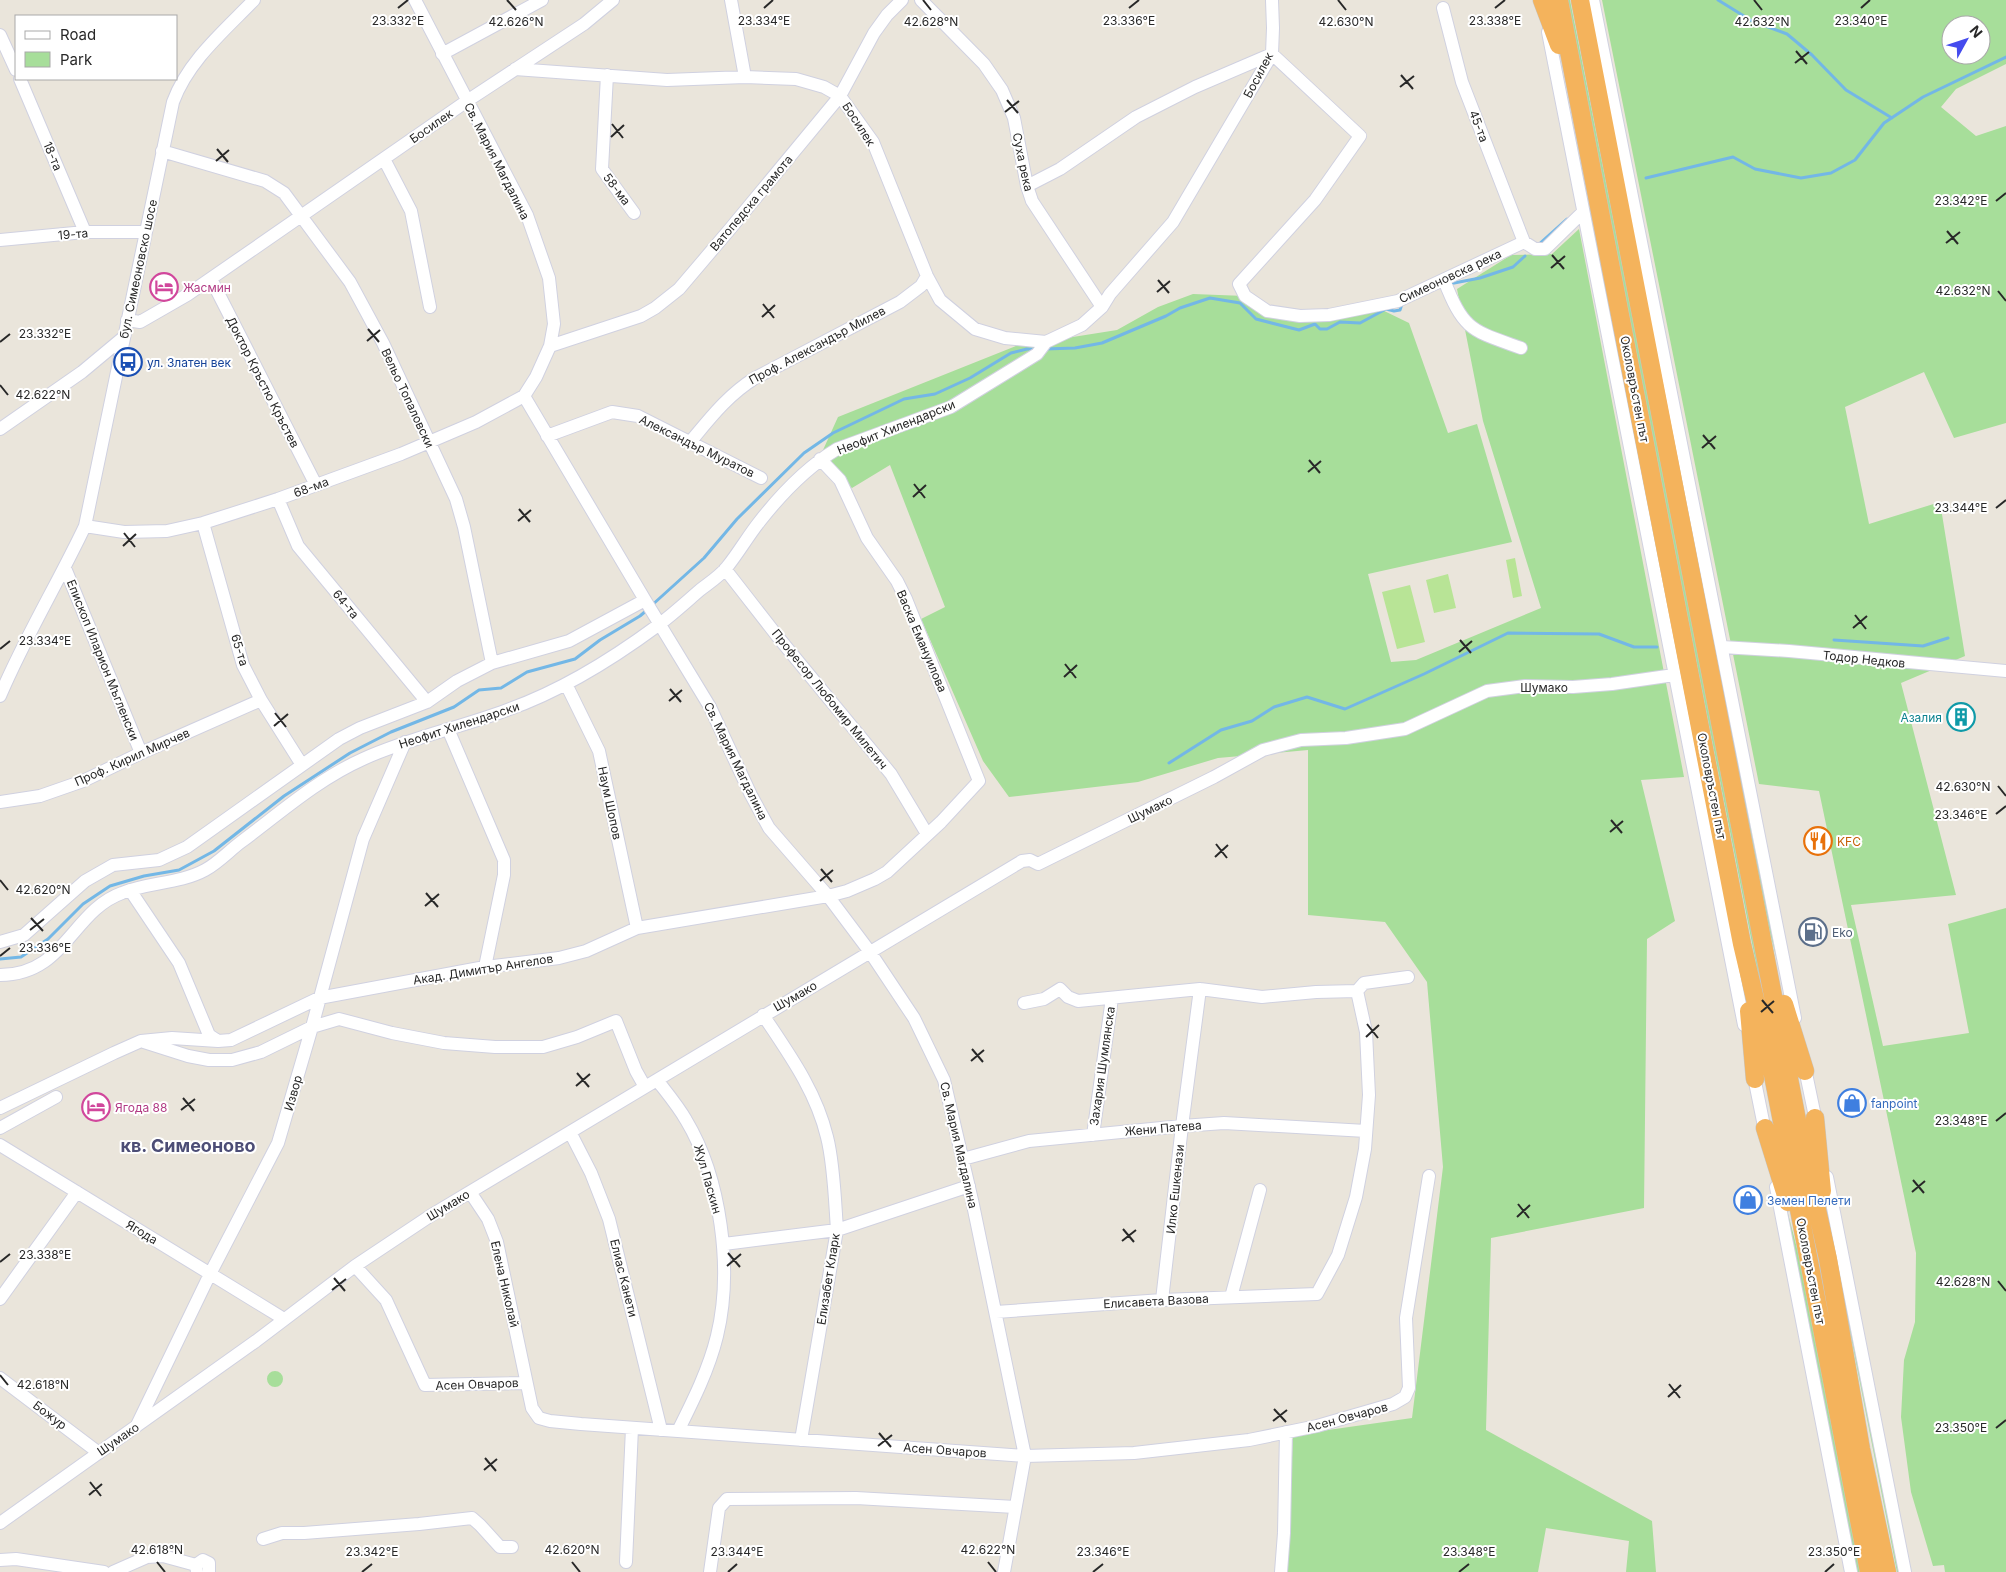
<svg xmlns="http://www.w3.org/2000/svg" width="2006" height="1572" font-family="Inter,sans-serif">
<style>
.green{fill:#a7de9a;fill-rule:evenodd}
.pitch{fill:#b8e496}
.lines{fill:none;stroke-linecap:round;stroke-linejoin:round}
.stream{stroke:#73b7e6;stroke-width:3}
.minor-casing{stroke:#d0d1e0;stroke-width:14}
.highway-casing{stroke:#c7c7c7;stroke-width:19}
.minor{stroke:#fff;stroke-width:12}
.highway{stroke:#f4b35c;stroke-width:18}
.ticks{fill:none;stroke:#282828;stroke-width:2}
.labels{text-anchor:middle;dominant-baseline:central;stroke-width:4;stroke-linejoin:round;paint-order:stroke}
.street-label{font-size:12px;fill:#282828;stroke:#fff}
.hotel-label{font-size:12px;fill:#b23c85;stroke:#fff;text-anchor:start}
.transit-label{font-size:12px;fill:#164399;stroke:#fff;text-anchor:start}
.culture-label{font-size:12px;fill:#0d838f;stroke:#fff;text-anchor:end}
.food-label{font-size:12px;fill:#c56008;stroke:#fff;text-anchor:start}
.service-label{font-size:12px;fill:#4e5e75;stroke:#fff;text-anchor:start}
.shop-label{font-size:12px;fill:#366cbe;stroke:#fff;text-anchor:start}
.district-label{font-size:18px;font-weight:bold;fill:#4c4d76;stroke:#fff}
.ticks-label{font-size:12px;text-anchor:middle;fill:#282828;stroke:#fff;stroke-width:4;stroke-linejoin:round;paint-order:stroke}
</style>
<rect width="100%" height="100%" fill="#eae5db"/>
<path class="green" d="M1566,0H1570L1837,1354H1833Z
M1602,0H2006V64L1956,89L1941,107L1976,136L2006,126V423L1954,438L1924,372L1845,407L1869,524L1940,502L1965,656L1901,683L1956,895L1851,905L1883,1046L1969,1033L1948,924L2006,908V1572H1945L1944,1565L1933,1566L1911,1492L1901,1417L1904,1360L1915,1322L1916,1253L1819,791L1759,784ZM1951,25H1981V55H1951Z
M1617,151L1782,980L1770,933Z
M1579,229L1684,777L1641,780L1675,921L1647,939L1644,1208L1491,1238L1486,1430L1652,1521L1656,1572H1626L1629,1541L1546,1528L1538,1572H1287L1293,1435L1412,1418L1443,1167L1427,982L1385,922L1308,915V750L1218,758L1138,782L1009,797L983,761L921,619L945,607L890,465L852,488L818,461L838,417L1016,346L1117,330L1158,307L1193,294L1245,296L1267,311L1300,316L1376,307L1409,323L1448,433L1477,424L1512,542L1368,574L1391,662L1416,660L1541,608L1483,421L1457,289L1511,255L1552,254Z
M1827,1202L1900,1572H1897L1832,1240Z
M1786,1206L1798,1252L1860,1572H1856Z
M267 1379a8 8 0 1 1 16 0a8 8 0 1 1-16 0Z"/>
<path class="pitch" d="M1515,558L1522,596L1513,598L1506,560Z
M1448,574L1456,608L1434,613L1426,580Z
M1410,585L1425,642L1397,649L1382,592Z"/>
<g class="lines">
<path class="stream" d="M1718,0L1752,21L1787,34L1812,55L1846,90L1892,118
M1646,178L1733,157L1755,169L1801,178L1831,173L1855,160L1884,123L1923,97L2006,57
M1538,245L1567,219
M1449,284L1480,278L1513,267L1525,256
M1045,349L1075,348L1102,343L1166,316L1180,308L1210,298L1240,303L1256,319L1299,330L1315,324L1320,329H1327L1340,322L1360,323L1386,309L1394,311L1400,310L1402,304
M651,606L704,558L737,519L804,453L833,433L904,399L935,394L970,378L1011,353L1027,349H1036
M1834,640L1923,646L1948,638
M1169,763L1221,730L1252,721L1274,707L1307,697L1345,709L1424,674L1508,633L1599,634L1634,647H1657
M0,959L21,957L48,939L83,904L110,886L144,876L179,870L214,851L284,796L350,753L391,732L454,707L479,690L501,688L527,672L575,659L600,640L640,616L647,610"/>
<defs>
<path id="minor" d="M415,0L527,215L549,278L554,324L550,346L536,377L524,396L645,600L710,707L751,795L769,828L828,896L870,952L914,1018L944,1080L972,1200L1025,1456L1004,1572
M731,0L745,77
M921,0L984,64L1002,90L1014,118L1027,186L1032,201L1102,307
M1593,0L1795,1018
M1443,8L1462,82L1524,242
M1548,32L1744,1025
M0,35L16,70
M442,54L542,0
M515,69L667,80L745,77L796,79L824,87L840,96L873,142L927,276L940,300L975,329L1005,338L1046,342L1082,325L1102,307L1110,294L1173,222L1272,54L1273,28L1272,0
M607,75L602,169L634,213
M20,79L85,232
M162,151L265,181L284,193L350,282L383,343L456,499L464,527L492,663
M384,159L411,211L430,307
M1027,186L1060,169L1136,117L1195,87L1272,54L1360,136L1315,200L1239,284L1245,296L1267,311L1300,316L1329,315L1398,301L1524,242
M0,240L85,232H146
M1524,242L1535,249H1545L1583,212
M211,279L316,485
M1444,280C1464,331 1471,330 1521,348
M127,320L140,322L187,295L467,101L584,24L613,0
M550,346L641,316L655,308L679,289L730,229L840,96L874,33L887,15L902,0
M0,429L82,372L124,337
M547,436L612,412L638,416L761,478
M691,441C711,417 728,395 755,378L900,302L921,286L927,276
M278,499L298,546L427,702
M203,523L243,665L261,700L302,765
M85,526L124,532L167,531L203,523L278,499L401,454L476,422L524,396
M65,568L141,753
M725,569L778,637L891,774L927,834
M1722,647L1789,651L2006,671
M566,684L599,751L637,928
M0,696C25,637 58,583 85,526L173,102C188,61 224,31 254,0
M448,729L504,860V875L485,967
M0,802L40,796L83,781L141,753L261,700
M130,890L179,963L209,1035L218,1041
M0,942L24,935L85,881L113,865L159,860L187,847L339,739L360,728L427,702L457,681L492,663L569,641L645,600
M0,975C65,975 72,911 122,893C149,882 179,884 205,870C218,863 229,851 241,842C280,813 318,779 363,759C409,738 459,728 507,710C561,691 611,660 657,626C672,615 686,602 700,590C709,583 720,576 727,567C739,552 748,536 760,521C782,493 807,467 837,449L951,407L1037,354L1046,342
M1024,1003L1044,999L1060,989L1068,997L1078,1001L1200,989L1262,997L1316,992L1357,991L1364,983L1408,977
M763,1015C789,1054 816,1091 827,1137C834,1164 835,1202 837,1230L801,1440
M144,1042L188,1056L209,1060H232L261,1052L312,1027L339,1019L392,1033L444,1043L495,1047H543L577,1037L616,1021L636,1071L645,1087
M1804,1064L1817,1126
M1753,1072L1766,1136
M657,1080C667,1093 678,1106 686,1120C721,1178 733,1270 717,1336C709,1369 693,1401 678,1431
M0,1108L114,1053L141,1041L172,1038L218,1041L231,1040L319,998L485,967L559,958L586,951L637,928L828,896L847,891L875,879L887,872L941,822L979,781L906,599L897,581L867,538L840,480L820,459
M0,1128L56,1097
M570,1132L591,1173L609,1219L661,1430
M1093,1135L1112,998
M0,1145L284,1319
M963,1159L1029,1141L1182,1126L1224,1123L1366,1131
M1827,1177L1905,1572
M1776,1187L1851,1572
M470,1192L488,1219L497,1242L532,1408L539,1418L550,1421L581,1424L1025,1456L1134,1453L1249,1440L1317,1426L1393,1404L1405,1397L1409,1388L1406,1318L1429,1176
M724,1244L837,1230L969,1186
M355,1266L386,1300L425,1385L526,1383
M1231,1297L1260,1190
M0,1299L77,1192
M1162,1300L1182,1126L1200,989
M996,1312L1162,1300L1317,1294L1338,1255L1356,1197L1365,1149L1369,1095L1366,1032L1357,991
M0,1378L99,1453
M137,1425L210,1274L278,1143L312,1027L363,839L405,742
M0,1523L256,1341L355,1266L430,1216L1022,861L1030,860L1038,864L1214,777L1263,750L1301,740L1346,738L1405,729L1487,691L1525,686L1573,687L1612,684L1674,675
M263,1539L282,1533H304L419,1524L472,1518L480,1525L500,1547H512
M0,1560L16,1559L104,1572
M626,1562L632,1428
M113,1572L147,1557L163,1556L196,1565
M197,1572L196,1565L203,1560L209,1563V1572
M710,1572L719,1508L727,1499L856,1498L1015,1507
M1281,1572L1284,1533L1286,1432"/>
<path id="highway" d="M1542,0L1559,45
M1559,0L1742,944L1773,1075L1869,1572
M1580,0L1798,1125L1828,1259L1861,1449L1887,1572
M1784,1004L1805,1071
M1749,1011L1755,1079
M1815,1118L1822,1191
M1765,1128L1788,1202"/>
</defs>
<use href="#minor" class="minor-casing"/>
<use href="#highway" class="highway-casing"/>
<use href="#minor" class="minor"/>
<use href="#highway" class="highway"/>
</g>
<path class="ticks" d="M507,0L516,10M923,0L931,10M1338,0L1346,10M1754,0L1762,10M398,8L408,0M764,8L773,0M1129,8L1139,0M1495,8L1505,0M1861,8L1870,0M1796,51L1807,64M1795,63L1809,52M1401,75L1413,89M1400,87L1414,76M1007,100L1018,113M1005,112L1019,101M612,124L623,138M611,137L624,125M217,149L228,162M216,161L229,150M1996,201L2006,193M1947,231L1958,244M1946,243L1960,232M1552,255L1564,269M1551,268L1565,256M1158,280L1169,293M1998,291L2006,301M1157,292L1170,281M763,304L774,318M762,317L775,305M368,329L379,342M367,341L380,330M0,342L10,334M0,385L8,395M1703,435L1715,449M1702,448L1716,436M1309,460L1320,473M1308,472L1321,461M914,484L925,498M913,497L926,485M1996,508L2006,500M519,509L530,522M518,521L531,510M124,533L135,547M123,546L136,534M1855,615L1866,629M1853,628L1867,616M1460,640L1471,653M0,649L10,641M1459,652L1472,641M1065,664L1076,678M1064,677L1077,665M670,689L681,702M669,701L682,690M275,713L286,727M274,726L288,714M1998,786L2006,796M1996,814L2006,806M1611,820L1622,833M1610,832L1623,821M1216,844L1227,858M1215,857L1228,845M821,869L832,882M0,880L8,890M820,881L833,870M426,893L438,907M425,906L439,894M31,918L43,931M30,930L44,919M0,956L10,948M1762,1000L1773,1013M1761,1012L1774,1001M1367,1024L1378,1038M1366,1037L1379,1025M972,1049L983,1062M971,1061L984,1050M577,1073L589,1087M576,1086L590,1074M183,1098L194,1111M181,1110L195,1099M1996,1121L2006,1113M1913,1180L1924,1193M1912,1192L1925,1181M1518,1204L1529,1218M1517,1217L1530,1205M1123,1229L1134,1242M1122,1241L1136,1230M728,1253L740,1267M0,1262L10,1254M727,1266L741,1254M334,1278L345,1291M1998,1281L2006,1291M332,1290L346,1279M0,1375L8,1385M1669,1384L1680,1398M1668,1397L1681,1385M1274,1409L1286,1422M1273,1421L1287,1410M1996,1428L2006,1420M879,1433L891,1447M878,1446L892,1435M485,1458L496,1471M484,1470L497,1459M90,1482L101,1496M89,1495L102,1484M157,1562L165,1572M572,1562L580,1572M988,1562L996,1572M362,1572L372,1564M728,1572L737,1564M1093,1572L1103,1564M1459,1572L1469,1564M1825,1572L1834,1564"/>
<defs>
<symbol id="hotel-ring" viewBox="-11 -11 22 22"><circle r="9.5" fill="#fff" stroke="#d1479c" stroke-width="1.5"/><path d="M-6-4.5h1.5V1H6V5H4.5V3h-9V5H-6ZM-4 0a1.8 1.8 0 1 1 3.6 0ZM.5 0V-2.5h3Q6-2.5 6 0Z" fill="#d1479c"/></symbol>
<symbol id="bus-ring" viewBox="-11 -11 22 22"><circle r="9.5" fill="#fff" stroke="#1a4fb4" stroke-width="1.5"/><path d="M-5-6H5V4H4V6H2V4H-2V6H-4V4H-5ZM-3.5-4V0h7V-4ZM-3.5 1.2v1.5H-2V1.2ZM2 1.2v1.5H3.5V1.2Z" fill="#1a4fb4"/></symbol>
<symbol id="building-ring" viewBox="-11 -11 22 22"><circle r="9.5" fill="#fff" stroke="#0f9aa8" stroke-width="1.5"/><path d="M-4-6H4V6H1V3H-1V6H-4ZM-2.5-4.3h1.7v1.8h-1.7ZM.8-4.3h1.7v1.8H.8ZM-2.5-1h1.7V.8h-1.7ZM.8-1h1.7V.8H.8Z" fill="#0f9aa8"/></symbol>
<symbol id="restaurant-ring" viewBox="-11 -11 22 22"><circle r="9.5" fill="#fff" stroke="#e8710a" stroke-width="1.5"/><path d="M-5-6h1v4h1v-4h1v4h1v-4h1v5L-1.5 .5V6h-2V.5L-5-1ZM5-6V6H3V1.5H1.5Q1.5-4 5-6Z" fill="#e8710a"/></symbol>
<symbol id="fuel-ring" viewBox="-11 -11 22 22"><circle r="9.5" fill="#fff" stroke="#5c6f8a" stroke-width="1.5"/><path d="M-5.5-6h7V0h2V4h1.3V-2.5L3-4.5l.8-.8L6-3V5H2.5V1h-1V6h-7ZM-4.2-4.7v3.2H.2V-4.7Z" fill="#5c6f8a"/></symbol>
<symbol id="shop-ring" viewBox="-11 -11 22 22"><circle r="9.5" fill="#fff" stroke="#3f7fe0" stroke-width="1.5"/><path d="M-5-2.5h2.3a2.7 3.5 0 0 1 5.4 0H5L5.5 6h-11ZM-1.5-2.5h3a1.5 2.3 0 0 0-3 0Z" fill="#3f7fe0"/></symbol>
</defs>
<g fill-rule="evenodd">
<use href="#hotel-ring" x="148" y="271" width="32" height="32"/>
<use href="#bus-ring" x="112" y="346" width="32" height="32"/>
<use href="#building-ring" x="1945" y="701" width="32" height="32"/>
<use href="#restaurant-ring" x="1802" y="825" width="32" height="32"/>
<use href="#fuel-ring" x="1797" y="916" width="32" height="32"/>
<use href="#shop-ring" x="1836" y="1087" width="32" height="32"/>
<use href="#hotel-ring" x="80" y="1091" width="32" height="32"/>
<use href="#shop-ring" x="1732" y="1184" width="32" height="32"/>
</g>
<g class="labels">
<g class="street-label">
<text transform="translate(1258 75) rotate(-62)">Босилек</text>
<text transform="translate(859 124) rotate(57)">Босилек</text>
<text transform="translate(431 126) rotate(-35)">Босилек</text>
<text transform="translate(1479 126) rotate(69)">45-та</text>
<text transform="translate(53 156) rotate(67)">18-та</text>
<text transform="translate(497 161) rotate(63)">Св. Мария Магдалина</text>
<text transform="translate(1023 162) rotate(78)">Суха река</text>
<text transform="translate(617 189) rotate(53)">58-ма</text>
<text transform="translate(751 203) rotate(-50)">Ватопедска грамота</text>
<text transform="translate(73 234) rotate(-5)">19-та</text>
<text transform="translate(138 269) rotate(-78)">бул. Симеоновско шосе</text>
<text transform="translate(1450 276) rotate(-25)">Симеоновска река</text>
<text transform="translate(817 345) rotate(-28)">Проф. Александър Милев</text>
<text transform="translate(263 382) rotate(63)">Доктор Кръстю Кръстев</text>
<text transform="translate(1635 389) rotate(79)">Околовръстен път</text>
<text transform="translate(408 398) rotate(65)">Вельо Топаловски</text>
<text transform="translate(896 427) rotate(-22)">Неофит Хилендарски</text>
<text transform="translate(697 446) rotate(26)">Александър Муратов</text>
<text transform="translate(311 487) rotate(-20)">68-ма</text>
<text transform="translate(346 604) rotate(50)">64-та</text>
<text transform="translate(922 641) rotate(67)">Васка Емануилова</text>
<text transform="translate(240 650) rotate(73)">65-та</text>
<text transform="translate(1864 659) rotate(6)">Тодор Недков</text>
<text transform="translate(103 660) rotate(68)">Епископ Иларион Мъгленски</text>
<text x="1544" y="687">Шумако</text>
<text transform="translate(830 699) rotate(51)">Професор Любомир Милетич</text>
<text transform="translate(459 725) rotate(-18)">Неофит Хилендарски</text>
<text transform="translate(132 757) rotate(-24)">Проф. Кирил Мирчев</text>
<text transform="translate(736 761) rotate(64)">Св. Мария Магдалина</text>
<text transform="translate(1712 786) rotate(79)">Околовръстен път</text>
<text transform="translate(610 803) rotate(78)">Наум Шопов</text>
<text transform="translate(1150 809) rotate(-26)">Шумако</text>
<text transform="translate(483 969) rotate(-9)">Акад. Димитър Ангелов</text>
<text transform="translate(795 996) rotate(-30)">Шумако</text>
<text transform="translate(1102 1066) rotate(-82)">Захария Шумлянска</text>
<text transform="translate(293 1093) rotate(-74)">Извор</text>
<text transform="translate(1163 1128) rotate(-5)">Жени Патева</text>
<text transform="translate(959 1145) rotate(77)">Св. Мария Магдалина</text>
<text transform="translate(708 1179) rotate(74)">Жул Паскин</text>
<text transform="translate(1175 1189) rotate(-84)">Илко Ешкенази</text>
<text transform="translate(448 1205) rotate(-31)">Шумако</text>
<text transform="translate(142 1232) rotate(31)">Ягода</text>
<text transform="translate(1811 1271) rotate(79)">Околовръстен път</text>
<text transform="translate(624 1278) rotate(76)">Елиас Канети</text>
<text transform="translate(828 1279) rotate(-81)">Елизабет Кларк</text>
<text transform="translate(505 1284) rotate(77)">Елена Николай</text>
<text transform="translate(1156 1301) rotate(-3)">Елисавета Вазова</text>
<text transform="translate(477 1384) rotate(-2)">Асен Овчаров</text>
<text transform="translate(50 1415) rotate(37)">Божур</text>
<text transform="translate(1347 1417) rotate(-15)">Асен Овчаров</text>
<text transform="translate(118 1439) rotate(-35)">Шумако</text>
<text transform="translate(945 1450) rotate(4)">Асен Овчаров</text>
</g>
<g class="hotel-label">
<text x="183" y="287">Жасмин</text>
<text x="115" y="1107">Ягода 88</text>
</g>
<g class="transit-label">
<text x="147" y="362">ул. Златен век</text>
</g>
<g class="culture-label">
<text x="1942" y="717">Азалия</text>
</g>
<g class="food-label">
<text x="1837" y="841">KFC</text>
</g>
<g class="service-label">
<text x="1832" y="932">Eko</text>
</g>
<g class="shop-label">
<text x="1871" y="1103">fanpoint</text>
<text x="1767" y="1200">Земен Пелети</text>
</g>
<g class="district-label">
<text x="188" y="1145">кв. Симеоново</text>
</g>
</g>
<g class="ticks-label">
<text x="398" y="25">23.332°E</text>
<text x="764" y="25">23.334°E</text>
<text x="1129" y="25">23.336°E</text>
<text x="1495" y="25">23.338°E</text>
<text x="1861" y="25">23.340°E</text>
<text x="516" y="26">42.626°N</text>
<text x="931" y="26">42.628°N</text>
<text x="1346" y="26">42.630°N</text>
<text x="1762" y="26">42.632°N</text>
<text x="1961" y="205">23.342°E</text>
<text x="1963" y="295">42.632°N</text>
<text x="45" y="338">23.332°E</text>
<text x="43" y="399">42.622°N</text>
<text x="1961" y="512">23.344°E</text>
<text x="45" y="645">23.334°E</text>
<text x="1963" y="791">42.630°N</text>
<text x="1961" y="819">23.346°E</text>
<text x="43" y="894">42.620°N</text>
<text x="45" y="952">23.336°E</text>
<text x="1961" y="1125">23.348°E</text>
<text x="45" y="1259">23.338°E</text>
<text x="1963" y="1286">42.628°N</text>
<text x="43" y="1389">42.618°N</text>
<text x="1961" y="1432">23.350°E</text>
<text x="157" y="1554">42.618°N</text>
<text x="572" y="1554">42.620°N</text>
<text x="988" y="1554">42.622°N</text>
<text x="372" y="1556">23.342°E</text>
<text x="737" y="1556">23.344°E</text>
<text x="1103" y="1556">23.346°E</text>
<text x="1469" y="1556">23.348°E</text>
<text x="1834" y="1556">23.350°E</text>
</g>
<rect x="15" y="15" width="162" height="65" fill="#ffffff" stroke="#a9a9a9"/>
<rect x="25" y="31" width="25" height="8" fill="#ffffff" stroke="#a9a9a9"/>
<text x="60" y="40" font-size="15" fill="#282828">Road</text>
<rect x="25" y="52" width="25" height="15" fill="#a7de9a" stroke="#a9a9a9"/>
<text x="60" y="65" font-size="15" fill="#282828">Park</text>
<g transform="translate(1966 40) rotate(50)"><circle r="24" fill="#ffffff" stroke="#a9a9a9"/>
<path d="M0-4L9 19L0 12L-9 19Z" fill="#444bee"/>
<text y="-8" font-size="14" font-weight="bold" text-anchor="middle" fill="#282828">N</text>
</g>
</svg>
